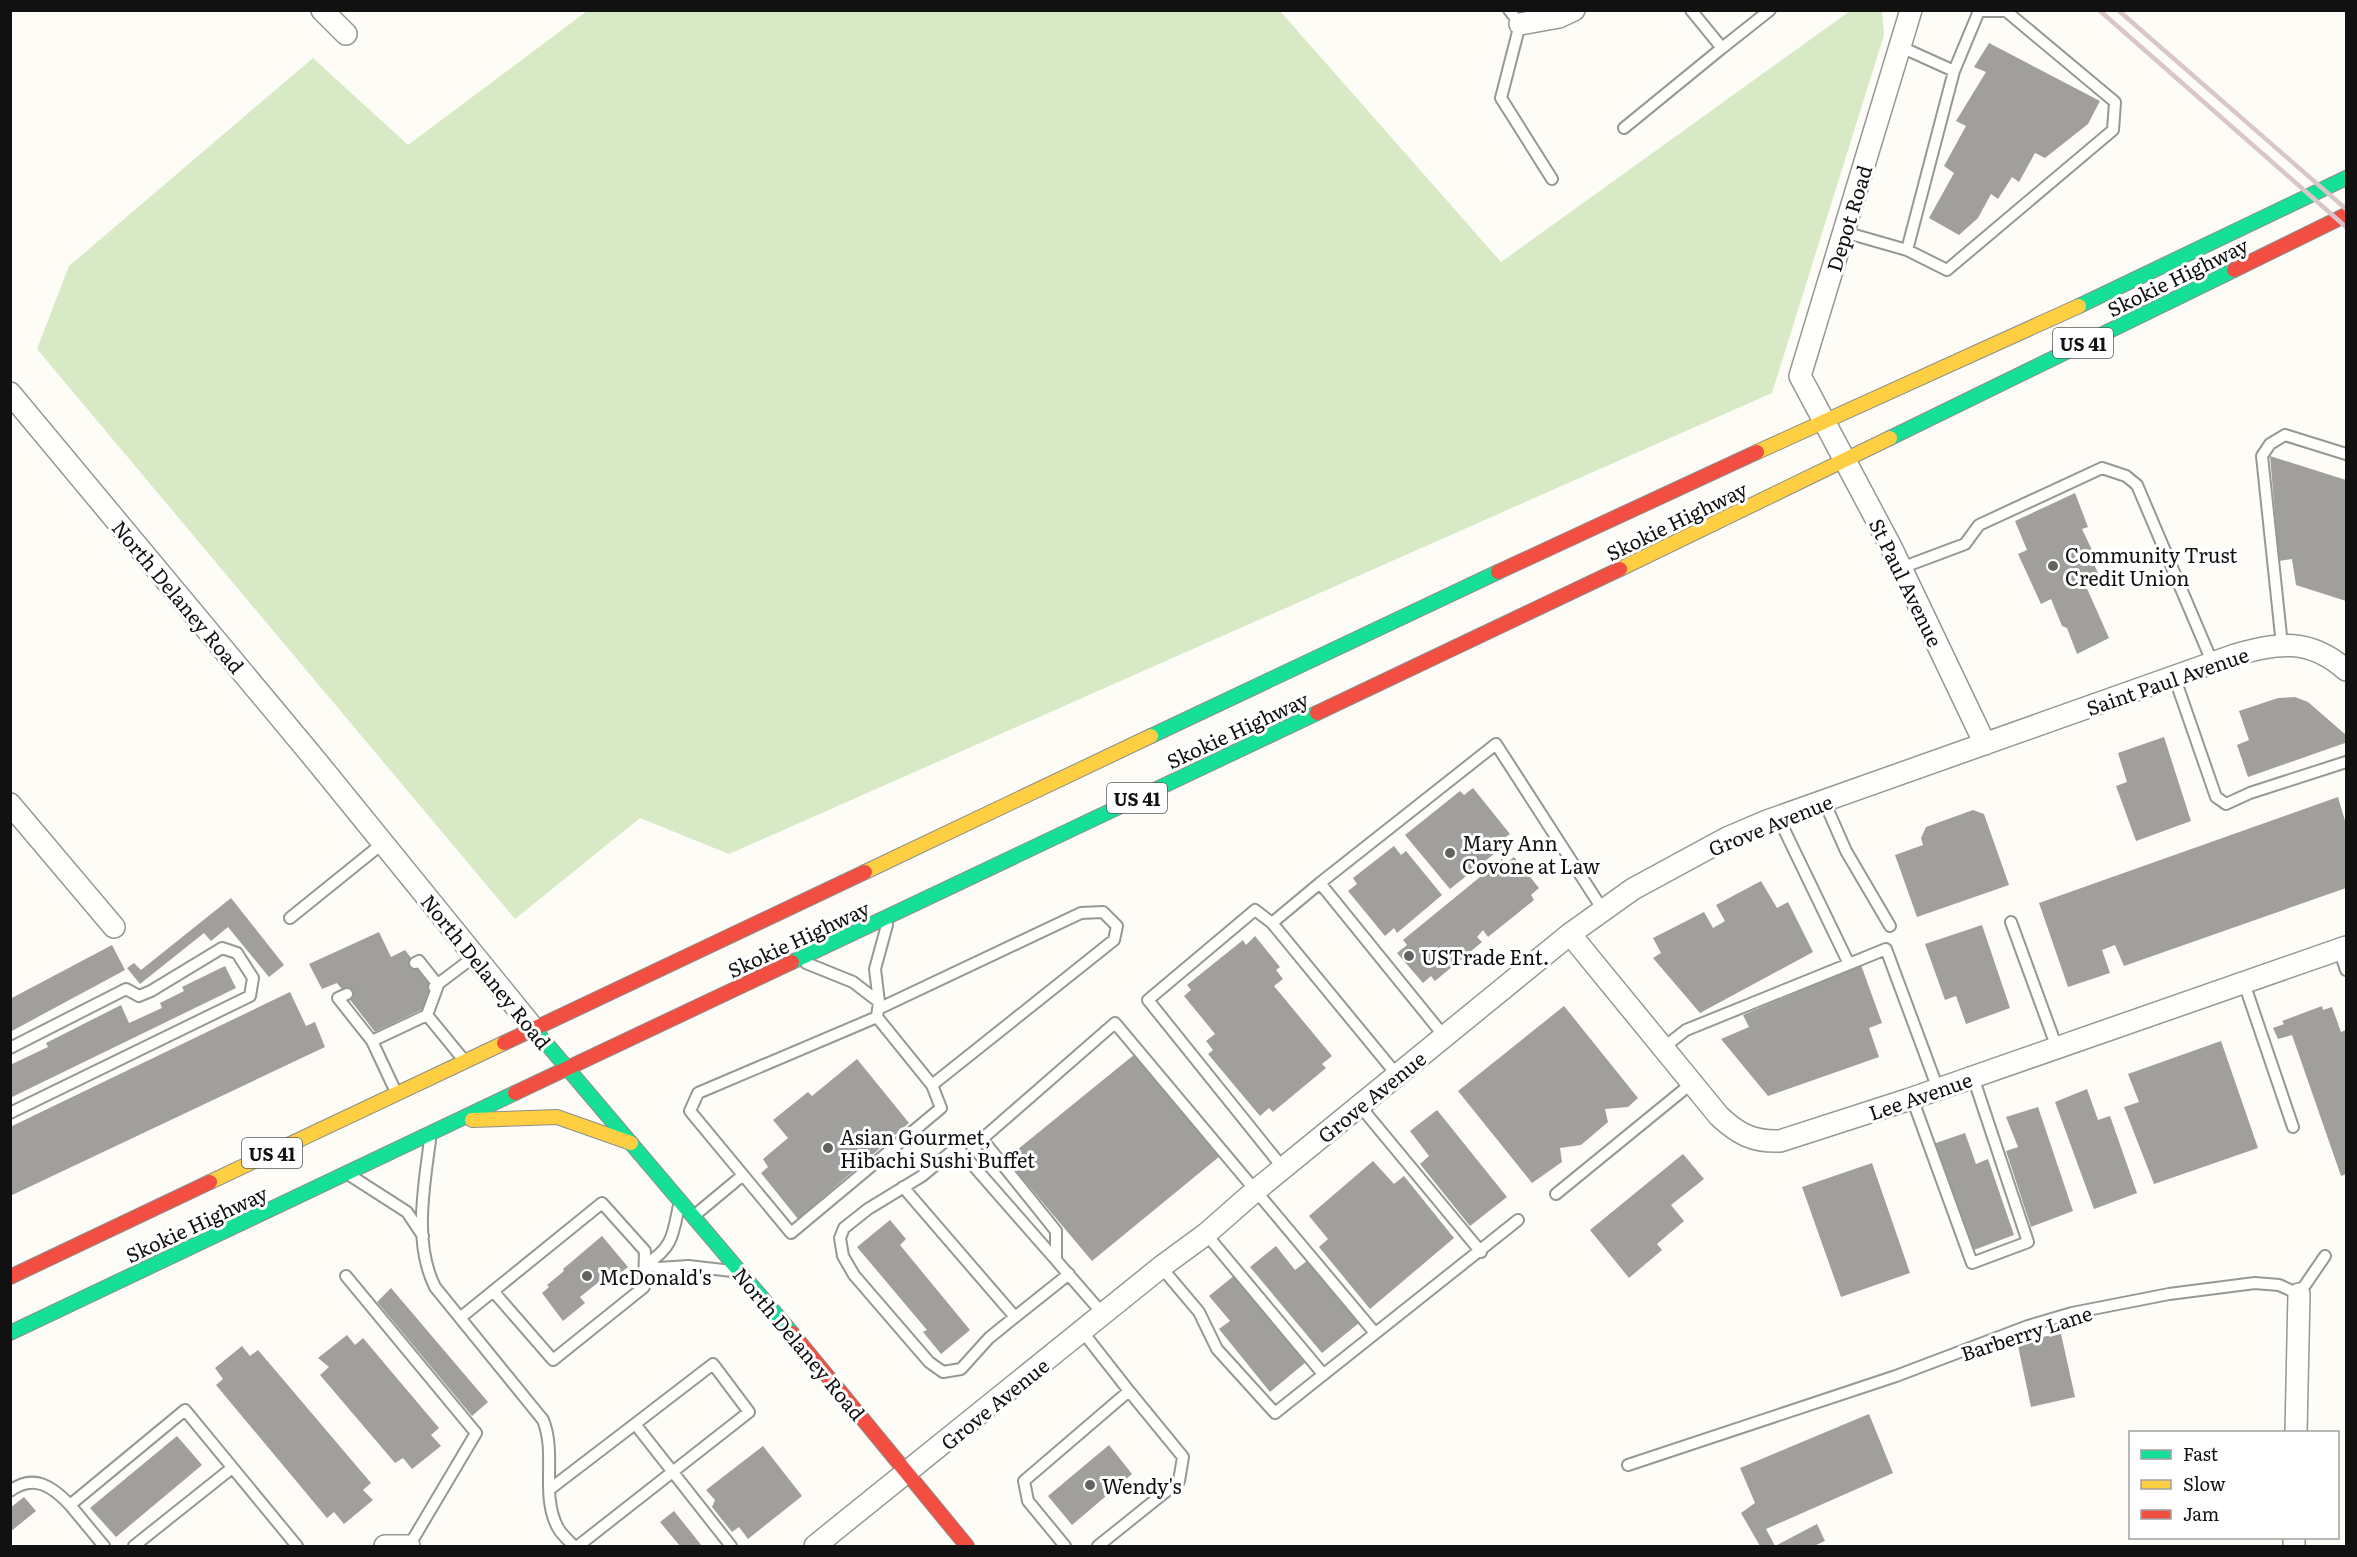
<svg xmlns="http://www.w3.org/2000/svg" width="2357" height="1557" font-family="Literata,serif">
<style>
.forest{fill:#d8eac5}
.building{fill:#a19f9c}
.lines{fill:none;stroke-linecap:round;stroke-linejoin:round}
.lane-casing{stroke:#979795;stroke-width:14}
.street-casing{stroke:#979795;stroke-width:24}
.fast-casing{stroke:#8e8d8b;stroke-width:16}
.slow-casing{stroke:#8e8d8b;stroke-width:16}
.jam-casing{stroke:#8e8d8b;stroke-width:16}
.lane{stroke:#fffffe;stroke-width:10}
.street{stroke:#fffffe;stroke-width:21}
.fast{stroke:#16e098;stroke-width:14}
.slow{stroke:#ffcf43;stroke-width:14}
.jam{stroke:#f24e42;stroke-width:14}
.rail{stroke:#d9c6c7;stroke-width:4.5}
.poi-dot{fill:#646362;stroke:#fff;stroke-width:2}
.labels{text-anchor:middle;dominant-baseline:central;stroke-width:6;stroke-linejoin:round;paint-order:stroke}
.shield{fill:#fff;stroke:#585858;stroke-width:1.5}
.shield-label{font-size:18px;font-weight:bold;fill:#111}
.street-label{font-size:20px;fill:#111;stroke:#fff}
.poi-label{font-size:20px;fill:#111;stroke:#fff;text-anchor:start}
</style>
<rect width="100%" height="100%" fill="#fdfcf7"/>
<path class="forest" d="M587,11H1280L1501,262L1850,11H1882L1884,35L1772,393L729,854L640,818L515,919L37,349L69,266L313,58L408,145Z"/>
<path class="building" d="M1989,43L2100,101L2088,124L2045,158L2035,153L2019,182L2012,177L1998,199L1991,194L1978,218L1959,235L1929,218L1954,173L1944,166L1966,126L1956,121L1986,72L1974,67Z
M2270,456L2346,480V601L2296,585L2292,559L2279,561Z
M2075,493L2088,527L2082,529L2092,550L2088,552L2100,577L2085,584L2109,638L2077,654L2067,628L2062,626L2051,599L2041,604L2018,554L2027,550L2015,521Z
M2295,697L2308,702L2346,735L2345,743L2248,777L2237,745L2249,740L2239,711L2278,698Z
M2164,737L2191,821L2136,841L2116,786L2127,782L2118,753Z
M1473,788L1510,834L1500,841L1504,846L1450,889L1405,835L1460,791L1464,795Z
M2338,797L2346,824V888L2124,966L2115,945L2102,950L2110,973L2068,987L2039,903Z
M1973,810L1984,814L2009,885L1917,917L1895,855L1923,845L1921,838L1926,827Z
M1394,846L1401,855L1406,851L1442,895L1397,933L1394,928L1385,936L1348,891L1357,884L1353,878Z
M1514,857L1539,888L1531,895L1534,900L1488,937L1483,930L1477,937L1482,942L1435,981L1431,976L1423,983L1397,953L1407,945L1403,940L1502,859L1506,863Z
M1761,881L1777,908L1788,902L1813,952L1700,1013L1653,958L1661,953L1653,938L1704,912L1713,928L1725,921L1716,905Z
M231,898L284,965L269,977L228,927L211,941L204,933L140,984L127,968L134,963L141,970Z
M1982,925L2010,1008L1966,1024L1956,996L1945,1000L1925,944Z
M379,932L391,957L405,950L434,988L425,1008L375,1032L337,983L322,989L309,964Z
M1255,936L1280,967L1276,970L1283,979L1274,986L1332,1056L1322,1064L1326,1068L1273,1112L1269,1108L1260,1116L1208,1054L1213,1050L1206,1041L1215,1034L1184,996L1191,990L1187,985L1243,940L1246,945Z
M112,945L125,970L10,1032V999Z
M1861,965L1882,1023L1869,1028L1879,1057L1768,1096L1721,1039L1749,1027L1743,1015Z
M225,966L236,988L10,1098V1065L48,1047L46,1043L121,1005L129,1023L162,1008L160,1003L184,991L182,987Z
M290,992L306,1026L315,1022L325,1047L10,1196V1127Z
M1564,1006L1638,1098L1628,1107L1605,1109L1608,1122L1581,1145L1560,1148L1562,1162L1532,1183L1458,1091Z
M2322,1006L2323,1010L2332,1007L2341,1032L2346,1030V1174L2341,1176L2292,1035L2278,1039L2273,1028L2284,1024L2282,1021Z
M2221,1041L2258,1148L2154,1184L2124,1107L2139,1102L2128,1074Z
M1135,1054L1220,1156L1092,1261L1006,1159Z
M857,1059L909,1123L798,1219L761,1173L768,1167L763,1159L788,1138L773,1120L808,1092L812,1096Z
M2087,1089L2098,1120L2110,1116L2137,1193L2094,1209L2055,1102Z
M2038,1107L2073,1211L2031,1227L2006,1151L2018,1147L2006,1117Z
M1437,1110L1507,1197L1470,1226L1420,1164L1429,1156L1410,1131Z
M1965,1133L1976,1164L1988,1159L2014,1235L1971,1251L1933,1144Z
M1683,1154L1704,1179L1671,1205L1684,1221L1657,1244L1662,1250L1629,1278L1590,1230Z
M1373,1161L1394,1184L1404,1176L1454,1238L1370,1309L1319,1247L1328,1239L1309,1216Z
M1872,1163L1910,1273L1841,1297L1802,1187Z
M890,1220L906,1239L900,1245L970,1330L941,1354L923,1332L927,1330L857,1247Z
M602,1236L628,1267L604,1286L600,1281L580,1297L585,1303L563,1321L542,1293L549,1287L547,1285L564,1271L563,1269Z
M1276,1246L1295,1270L1307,1261L1359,1323L1322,1353L1250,1267Z
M1235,1275L1306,1362L1270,1392L1219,1329L1230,1321L1209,1296Z
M391,1288L488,1402L472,1416L377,1302Z
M2061,1334L2075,1397L2031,1407L2017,1341Z
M347,1335L355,1345L363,1338L439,1428L431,1435L441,1446L412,1469L403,1458L395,1463L320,1375L329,1367L318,1358Z
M242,1346L250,1356L258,1350L371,1483L363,1490L373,1500L344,1524L334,1512L327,1518L216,1385L223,1379L215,1368Z
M1869,1414L1893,1473L1766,1529L1775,1546L1817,1524L1825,1541L1814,1546H1760L1741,1513L1755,1503L1740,1468Z
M177,1436L202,1465L116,1537L90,1508Z
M1109,1445L1132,1474L1072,1525L1048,1496Z
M763,1446L802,1496L748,1539L739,1527L732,1532L712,1507L715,1500L706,1490Z
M24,1497L36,1511L10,1532V1508Z
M674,1511L702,1546H680L660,1522Z"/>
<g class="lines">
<defs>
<path id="lane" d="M1509,10L1520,24L1501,98L1552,179
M1722,48L1770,10
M1624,128L1722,48L1691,10
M1844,232L1907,250L1947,270L2113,130L2115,102L2006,11H1979L1954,71L1901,47
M1907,250L1954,71
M1901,568L1965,544L1979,525L2102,468L2126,476L2137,485L2213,664
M2282,645L2262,456L2270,444L2285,435L2346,454
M2174,676L2216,797L2226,804L2250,793L2346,762
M1824,801L1846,851L1890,926
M1778,817L1849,964
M1320,883L1272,923L1397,1075
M290,918L383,843
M2011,922L2057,1048
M1272,923L1255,910L1148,1000L1283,1168
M2339,949L2346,970
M415,963L419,961L438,985
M806,963L853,982L879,1002
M2244,983L2293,1127
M434,987L475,956
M347,994L338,998L372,1041
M878,1009L1081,913L1103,912L1117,926L1114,940L932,1085
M427,1015L463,1059
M877,1017L932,1085L941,1108L791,1233L690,1111L698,1093L877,1017L879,1002L875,969L887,925
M1444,1036L1320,883L1496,744L1603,910
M10,1048L126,989L139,996L151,991L222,948L237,953L253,978L250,996L10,1113
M1663,1048L1686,1030L1886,949L1938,1089
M395,1090L372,1041L427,1015L438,985
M1912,1098L1972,1263L2028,1242L1973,1077
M1360,1106L1481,1252
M430,1140C424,1187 413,1243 435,1287L543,1420C557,1454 540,1495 558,1528C562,1535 569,1541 574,1546
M351,1176L407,1212L423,1236
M903,1187L1015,1317L1069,1274
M1556,1194L1692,1083
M695,1215L743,1175
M1206,1234L1323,1374
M646,1264L659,1268L688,1266L732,1271
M646,1264C673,1248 673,1234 679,1205
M1161,1267L1199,1312L1217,1349L1275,1413L1518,1220
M346,1276L476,1433L409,1546
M1103,1314L1056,1260V1231L982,1139L1115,1023L1375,1333
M1015,1317L989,1338L961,1369L943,1372L929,1362L854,1275L843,1256L840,1238L844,1228L868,1209L922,1176L957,1147L1056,1260
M460,1318L602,1203L645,1251L644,1287L553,1360L493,1291
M1082,1331L1129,1391
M1628,1465L1896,1376L2028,1326L2072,1313L2169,1294L2255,1283L2279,1285L2299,1294L2325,1256
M550,1489L635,1424L731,1546
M10,1491C34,1473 53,1487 70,1505L185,1410L297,1546
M70,1505L104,1546
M134,1546L232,1468
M578,1546L749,1412L713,1364L635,1424
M1065,1546L1028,1501L1024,1481L1129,1391L1183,1457L1179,1481L1098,1546"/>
<path id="street" d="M322,10L346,34
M1911,10L1800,376L1891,547L1985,744
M1520,24L1559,17L1574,10
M10,393L318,763L534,1029
M10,804L114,927
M1570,934L1719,1116C1738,1134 1753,1142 1780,1141L1907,1100L2346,947
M2296,1432L2299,1294
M385,1546H409
M815,1546L1161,1267L1206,1234L1255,1191L1570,934L1633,889L1727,838L1767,821L2235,655C2278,642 2310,638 2346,670
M2294,1546V1538"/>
<path id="fast" d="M2079,306L2346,178
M1890,438L2234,270
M1151,736L1498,572
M792,962L1317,713
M534,1029L792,1333
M10,1333L515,1093"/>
<path id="slow" d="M1757,452L2079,306
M1620,569L1890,438
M865,872L1151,736
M472,1120L557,1117L631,1143
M210,1182L504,1043"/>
<path id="jam" d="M2234,270L2346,215
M1498,572L1757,452
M1317,713L1620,569
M504,1043L865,872
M515,1093L792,962
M10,1277L210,1182
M792,1333L967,1546"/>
</defs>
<use href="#lane" class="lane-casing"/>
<use href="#street" class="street-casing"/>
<use href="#fast" class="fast-casing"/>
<use href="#slow" class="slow-casing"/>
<use href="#jam" class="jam-casing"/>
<use href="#lane" class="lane"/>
<use href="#street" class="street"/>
<use href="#fast" class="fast"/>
<use href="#slow" class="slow"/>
<use href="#jam" class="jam"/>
<path class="rail" d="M2099,10L2346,227
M2118,10L2346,209"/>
</g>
<g class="poi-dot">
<circle cx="2053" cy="566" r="6"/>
<circle cx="1450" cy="853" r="6"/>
<circle cx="1409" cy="956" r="6"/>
<circle cx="828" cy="1148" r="6"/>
<circle cx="587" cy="1276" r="6"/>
<circle cx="1090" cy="1485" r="6"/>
</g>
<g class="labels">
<g class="shield">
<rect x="2053" y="328" width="60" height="30" rx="4.5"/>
<rect x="1107" y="783" width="60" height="30" rx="4.5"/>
<rect x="242" y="1138" width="60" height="30" rx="4.5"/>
</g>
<g class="shield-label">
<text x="2083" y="343">US 41</text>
<text x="1137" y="798">US 41</text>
<text x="272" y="1153">US 41</text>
</g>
<g class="street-label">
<text transform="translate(1848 218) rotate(-73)">Depot Road</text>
<text transform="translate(2177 276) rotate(-26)">Skokie Highway</text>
<text transform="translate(1676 520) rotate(-26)">Skokie Highway</text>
<text transform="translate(1907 582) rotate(64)">St Paul Avenue</text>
<text transform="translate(179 596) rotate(50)">North Delaney Road</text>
<text transform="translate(2167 680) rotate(-19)">Saint Paul Avenue</text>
<text transform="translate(1237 729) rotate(-25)">Skokie Highway</text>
<text transform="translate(1770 824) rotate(-22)">Grove Avenue</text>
<text transform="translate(798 938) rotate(-25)">Skokie Highway</text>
<text transform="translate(487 971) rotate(51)">North Delaney Road</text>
<text transform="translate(1920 1095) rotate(-19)">Lee Avenue</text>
<text transform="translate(1371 1096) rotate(-39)">Grove Avenue</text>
<text transform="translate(196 1223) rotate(-25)">Skokie Highway</text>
<text transform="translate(2026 1332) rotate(-18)">Barberry Lane</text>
<text transform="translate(800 1343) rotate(50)">North Delaney Road</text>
<text transform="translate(994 1403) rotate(-39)">Grove Avenue</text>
</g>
<g class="poi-label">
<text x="2065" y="554">Community Trust<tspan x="2065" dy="23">Credit Union</tspan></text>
<text x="1462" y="842">Mary Ann<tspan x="1462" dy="23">Covone at Law</tspan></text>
<text x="1421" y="956">USTrade Ent.</text>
<text x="840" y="1136">Asian Gourmet,<tspan x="840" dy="23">Hibachi Sushi Buffet</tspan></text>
<text x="599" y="1276">McDonald's</text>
<text x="1102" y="1485">Wendy's</text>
</g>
</g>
<rect width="2357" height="1557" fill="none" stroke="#111111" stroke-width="24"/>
<rect x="2129" y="1431" width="210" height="108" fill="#ffffff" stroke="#a0a0a0" stroke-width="1.5"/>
<rect x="2141" y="1450" width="30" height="9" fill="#16e098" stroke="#a0a0a0" stroke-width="1.5"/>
<text x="2183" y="1461" font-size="18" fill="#111111">Fast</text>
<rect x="2141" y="1480" width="30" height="9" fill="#ffcf43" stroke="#a0a0a0" stroke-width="1.5"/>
<text x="2183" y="1491" font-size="18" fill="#111111">Slow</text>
<rect x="2141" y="1510" width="30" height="9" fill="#f24e42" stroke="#a0a0a0" stroke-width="1.5"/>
<text x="2183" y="1521" font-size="18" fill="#111111">Jam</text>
</svg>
